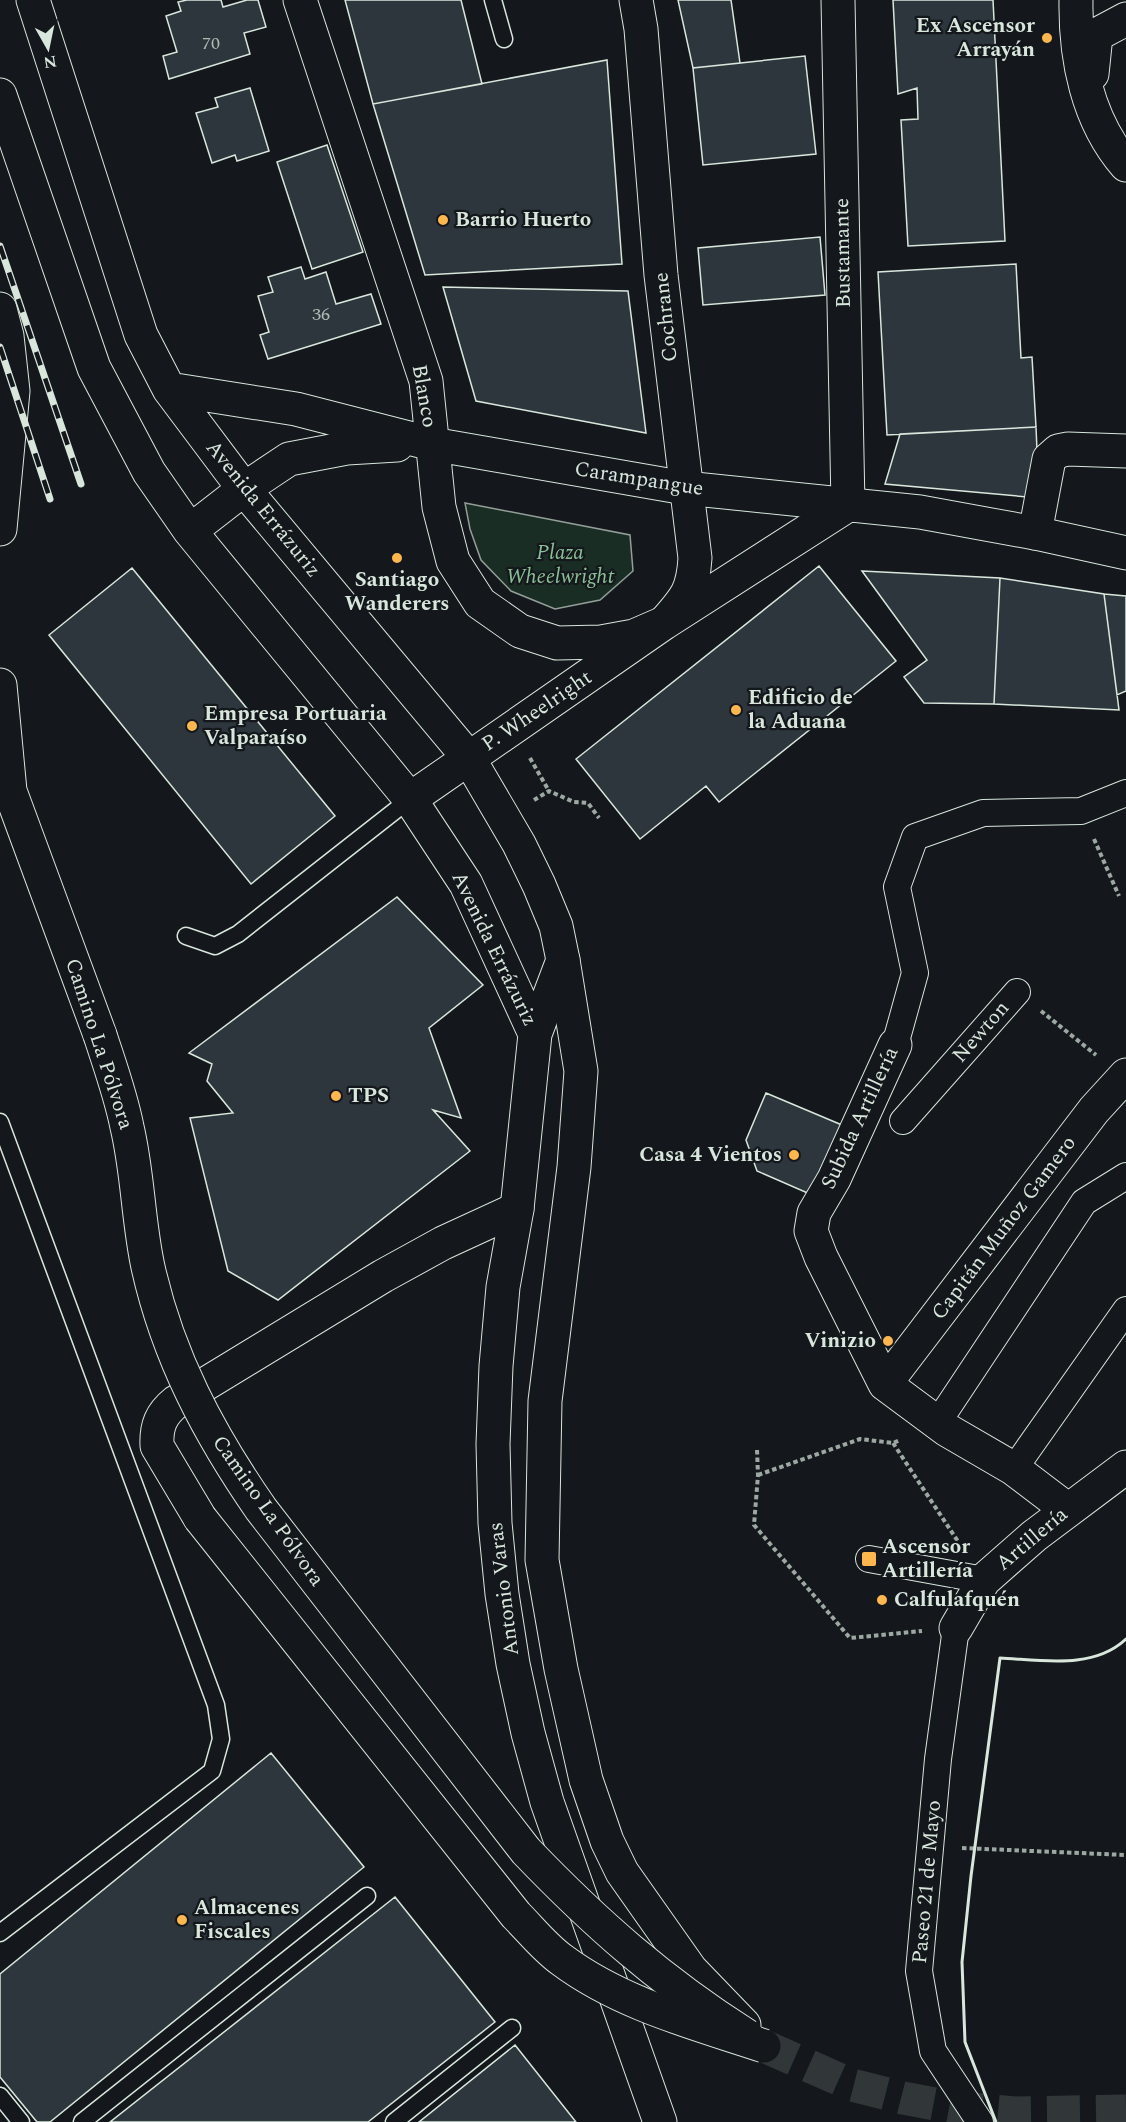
<svg xmlns="http://www.w3.org/2000/svg" width="1126" height="2122" font-family="Spectral,serif">
<style>
.green{fill:#1a2d24;stroke:#939e99;stroke-width:1.5}
.building{fill:#2c363c;stroke:#d8e6dc;stroke-width:1.5}
.lines{fill:none;stroke-linecap:round;stroke-linejoin:round}
.trunk-tunnel{stroke:#313739;stroke-width:33;stroke-dasharray:33 16;stroke-linecap:butt}
.service-casing{stroke:#d8e6dc;stroke-width:19}
.pedestrian-casing{stroke:#d8e6dc;stroke-width:28}
.minor-casing{stroke:#d8e6dc;stroke-width:35}
.tertiary-casing{stroke:#d8e6dc;stroke-width:35}
.secondary-casing{stroke:#d8e6dc;stroke-width:35}
.primary-casing{stroke:#d8e6dc;stroke-width:35}
.trunk-casing{stroke:#d8e6dc;stroke-width:35}
.path{stroke:#9da8a2;stroke-width:4;stroke-dasharray:4.5 3;stroke-linecap:butt}
.service{stroke:#14181c;stroke-width:16}
.pedestrian{stroke:#14181c;stroke-width:26}
.minor{stroke:#14181c;stroke-width:33}
.tertiary{stroke:#14181c;stroke-width:33}
.secondary{stroke:#14181c;stroke-width:33}
.primary{stroke:#14181c;stroke-width:33}
.trunk{stroke:#14181c;stroke-width:33}
.rail-casing{stroke:#d8e6dc;stroke-width:7}
.rail{stroke:#14181c;stroke-width:4.5;stroke-dasharray:14;stroke-linecap:butt}
.minor-bridge-casing{stroke:#d8e6dc;stroke-width:35;stroke-linecap:butt}
.trunk-bridge-casing{stroke:#d8e6dc;stroke-width:35;stroke-linecap:butt}
.minor-bridge{stroke:#14181c;stroke-width:33}
.trunk-bridge{stroke:#14181c;stroke-width:33}
.wall{stroke:#d8e6dc;stroke-width:3}
.poi-dot{fill:#ffb74d;stroke:#14181c;stroke-width:2}
.labels{text-anchor:middle;dominant-baseline:central;stroke-width:4.5;stroke-linejoin:round;paint-order:stroke}
.number-label{font-size:18px;fill:#adbab4}
.poi-label{font-size:21px;font-weight:bold;fill:#d8e6dc;stroke:#14181c;text-anchor:start}
.street-label{font-size:21px;fill:#d8e6dc;stroke:#14181c}
.park-label{font-size:21px;font-style:italic;fill:#8ac095;stroke:#14181c}
</style>
<rect width="100%" height="100%" fill="#14181c"/>
<path class="green" d="M465,503L630,535L633,571L600,600L555,609L511,591L481,560L470,529Z"/>
<path class="building" d="M187,0H221L223,7L247,0H258L266,27L244,33L250,54L169,79L163,56L177,52L166,16L181,11L178,2Z
M345,0H461L482,84L373,104Z
M678,0H731L740,63L693,68Z
M893,0H993L1005,241L908,246L901,120L918,119L917,88L898,94Z
M805,56L816,154L703,165L693,68Z
M607,60L622,264L425,275L373,104Z
M250,88L269,151L237,161L235,155L212,163L196,113L218,107L215,98Z
M327,145L363,252L312,269L277,162Z
M820,237L825,295L703,305L698,248Z
M1016,264L1021,358L1032,357L1036,427L887,435L878,272Z
M301,267L305,279L326,272L336,304L371,294L381,324L268,359L260,335L269,332L258,296L273,292L268,277Z
M443,287L628,291L646,433L476,401Z
M1036,427L1039,498L885,484L900,434Z
M819,566L896,661L719,802L706,786L640,839L576,759Z
M132,568L335,816L251,884L49,635Z
M862,571L1000,578L994,704L924,703L904,677L927,660Z
M1000,578L1104,594L1119,710L994,704Z
M1104,594L1126,596V691L1117,695Z
M397,897L483,985L429,1028L461,1118L433,1110L470,1151L278,1300L228,1271L190,1118L233,1113L207,1081L212,1064L189,1053Z
M766,1093L849,1128L819,1198L757,1171L746,1140Z
M271,1753L364,1867L50,2122H37L0,2077V1974Z
M395,1897L495,2022L368,2122H110Z
M515,2045L576,2122H419Z"/>
<g class="lines">
<path class="trunk-tunnel" d="M764,2046L852,2085L903,2098L951,2107L1015,2113L1126,2111"/>
<defs>
<path id="service" d="M493,0L504,39
M186,936L215,946L238,934L410,799
M0,1122L216,1705L221,1739L212,1771L0,1933
M0,2096L21,2122
M82,2122L367,1896
M394,2122L512,2028"/>
<path id="pedestrian" d="M895,1045L915,973L897,887L915,837L983,813L1081,811L1126,793
M903,1121L1017,992
M938,1422L1084,1202L1126,1176
M1014,1469L1126,1310
M869,1559L984,1580
M956,1628L938,1759L919,1971L933,2051L980,2122"/>
<path id="minor" d="M1076,0C1075,58 1087,120 1126,165
M1092,74L1096,35L1126,19
M0,309L7,336L13,391L0,529
M1035,533L1049,459L1058,451L1068,449L1126,451
M0,685L10,791
M0,771L10,791L100,1035
M895,1045L834,1179L814,1213L811,1231L821,1257L885,1384L947,1430L1014,1469L1068,1510
M885,1384L1094,1110L1126,1075"/>
<path id="tertiary" d="M838,0L848,505
M956,1628L984,1580L1034,1536L1126,1467"/>
<path id="secondary" d="M636,0L641,29L661,275L695,558C693,591 686,598 665,622"/>
<path id="primary" d="M33,0L141,335L169,389L244,489L468,757L519,844L539,885L556,926L563,960L535,1034L517,1209L503,1287L496,1366L493,1444L495,1523L502,1594L513,1664L528,1733L547,1802L660,2122
M300,0L426,381L439,507L453,561L480,603L520,631L557,643L601,642L634,636L664,623
M0,95L94,368L149,472L190,531L410,799L466,884L535,1034
M169,389L296,409L432,444L685,488L920,512L1035,533L1126,553
M190,531L244,489L289,459L347,448L397,445
M410,799L664,623L848,505"/>
<path id="trunk" d="M563,960L581,1071L574,1167L545,1401L542,1560L561,1669L586,1780L607,1841L622,1872L691,1970L744,2025
M200,1518L157,1446C156,1426 161,1414 176,1402L383,1276L443,1243L517,1209"/>
</defs>
<use href="#service" class="service-casing"/>
<use href="#pedestrian" class="pedestrian-casing"/>
<use href="#minor" class="minor-casing"/>
<use href="#tertiary" class="tertiary-casing"/>
<use href="#secondary" class="secondary-casing"/>
<use href="#primary" class="primary-casing"/>
<use href="#trunk" class="trunk-casing"/>
<path class="path" d="M530,758L549,791
M534,800L549,791L574,802L588,803L599,818
M1094,839L1119,896
M1041,1011L1096,1055
M893,1443L959,1543
M757,1450L758,1475L754,1525L850,1638L922,1631
M758,1475L860,1439L893,1443L900,1440
M962,1848L1126,1855"/>
<use href="#service" class="service"/>
<use href="#pedestrian" class="pedestrian"/>
<use href="#minor" class="minor"/>
<use href="#tertiary" class="tertiary"/>
<use href="#secondary" class="secondary"/>
<use href="#primary" class="primary"/>
<use href="#trunk" class="trunk"/>
<defs>
<path id="rail" d="M0,246L81,484
M0,347L50,499"/>
</defs>
<use href="#rail" class="rail-casing"/>
<use href="#rail" class="rail"/>
<defs>
<path id="minor-bridge" d="M100,1035C110,1066 121,1096 127,1127C138,1173 138,1221 148,1267C168,1357 209,1434 261,1509L526,1851C596,1924 661,1981 747,2036"/>
<path id="trunk-bridge" d="M200,1518L516,1915C531,1930 545,1948 562,1960C621,2004 695,2023 764,2046"/>
</defs>
<use href="#minor-bridge" class="minor-bridge-casing"/>
<use href="#trunk-bridge" class="trunk-bridge-casing"/>
<use href="#minor-bridge" class="minor-bridge"/>
<use href="#trunk-bridge" class="trunk-bridge"/>
<path class="wall" d="M996,2122L965,2042L962,1962L971,1876L1000,1658C1042,1660 1093,1670 1126,1639"/>
</g>
<g class="poi-dot">
<circle cx="1047" cy="38" r="6"/>
<circle cx="443" cy="220" r="6"/>
<circle cx="397" cy="558" r="6"/>
<circle cx="736" cy="710" r="6"/>
<circle cx="192" cy="726" r="6"/>
<circle cx="336" cy="1096" r="6"/>
<circle cx="794" cy="1155" r="6"/>
<circle cx="888" cy="1341" r="6"/>
<rect x="861" y="1551" width="16" height="16" rx="3"/>
<circle cx="882" cy="1600" r="6"/>
<circle cx="182" cy="1920" r="6"/>
</g>
<g class="labels">
<g class="number-label">
<text x="211" y="43">70</text>
<text x="321" y="314">36</text>
</g>
<g class="poi-label">
<text x="1035" y="26" text-anchor="end">Ex Ascensor<tspan x="1035" dy="24">Arrayán</tspan></text>
<text x="455" y="220">Barrio Huerto</text>
<text x="397" y="580" text-anchor="middle">Santiago<tspan x="397" dy="24">Wanderers</tspan></text>
<text x="748" y="698">Edificio de<tspan x="748" dy="24">la Aduana</tspan></text>
<text x="204" y="714">Empresa Portuaria<tspan x="204" dy="24">Valparaíso</tspan></text>
<text x="348" y="1096">TPS</text>
<text x="782" y="1155" text-anchor="end">Casa 4 Vientos</text>
<text x="876" y="1341" text-anchor="end">Vinizio</text>
<text x="882" y="1547">Ascensor<tspan x="882" dy="24">Artillería</tspan></text>
<text x="894" y="1600">Calfulafquén</text>
<text x="194" y="1908">Almacenes<tspan x="194" dy="24">Fiscales</tspan></text>
</g>
<g class="street-label">
<text transform="translate(843 253) rotate(-91)">Bustamante</text>
<text transform="translate(666 317) rotate(-96)">Cochrane</text>
<text transform="translate(424 396) rotate(80)">Blanco</text>
<text transform="translate(639 479) rotate(9)">Carampangue</text>
<text transform="translate(263 509) rotate(51)">Avenida Errázuriz</text>
<text transform="translate(537 711) rotate(-34)">P. Wheelright</text>
<text transform="translate(494 949) rotate(64)">Avenida Errázuriz</text>
<text transform="translate(981 1032) rotate(-49)">Newton</text>
<text transform="translate(99 1044) rotate(72)">Camino La Pólvora</text>
<text transform="translate(860 1118) rotate(-65)">Subida Artillería</text>
<text transform="translate(1004 1228) rotate(-53)">Capitán Muñoz Gamero</text>
<text transform="translate(268 1511) rotate(55)">Camino La Pólvora</text>
<text transform="translate(1032 1539) rotate(-40)">Artillería</text>
<text transform="translate(504 1589) rotate(-97)">Antonio Varas</text>
<text transform="translate(927 1882) rotate(-85)">Paseo 21 de Mayo</text>
</g>
<g class="park-label">
<text x="560" y="553">Plaza<tspan x="560" dy="24">Wheelwright</tspan></text>
</g>
</g>
<g transform="translate(48 48) rotate(171)" stroke="#14181c" stroke-width="4.5" paint-order="stroke">
<path d="M0-4.5L10 22L0 15L-10 22Z" fill="#d8e6dc"/>
<text y="-9" font-size="16" font-weight="bold" text-anchor="middle" fill="#d8e6dc">N</text>
</g>
</svg>
